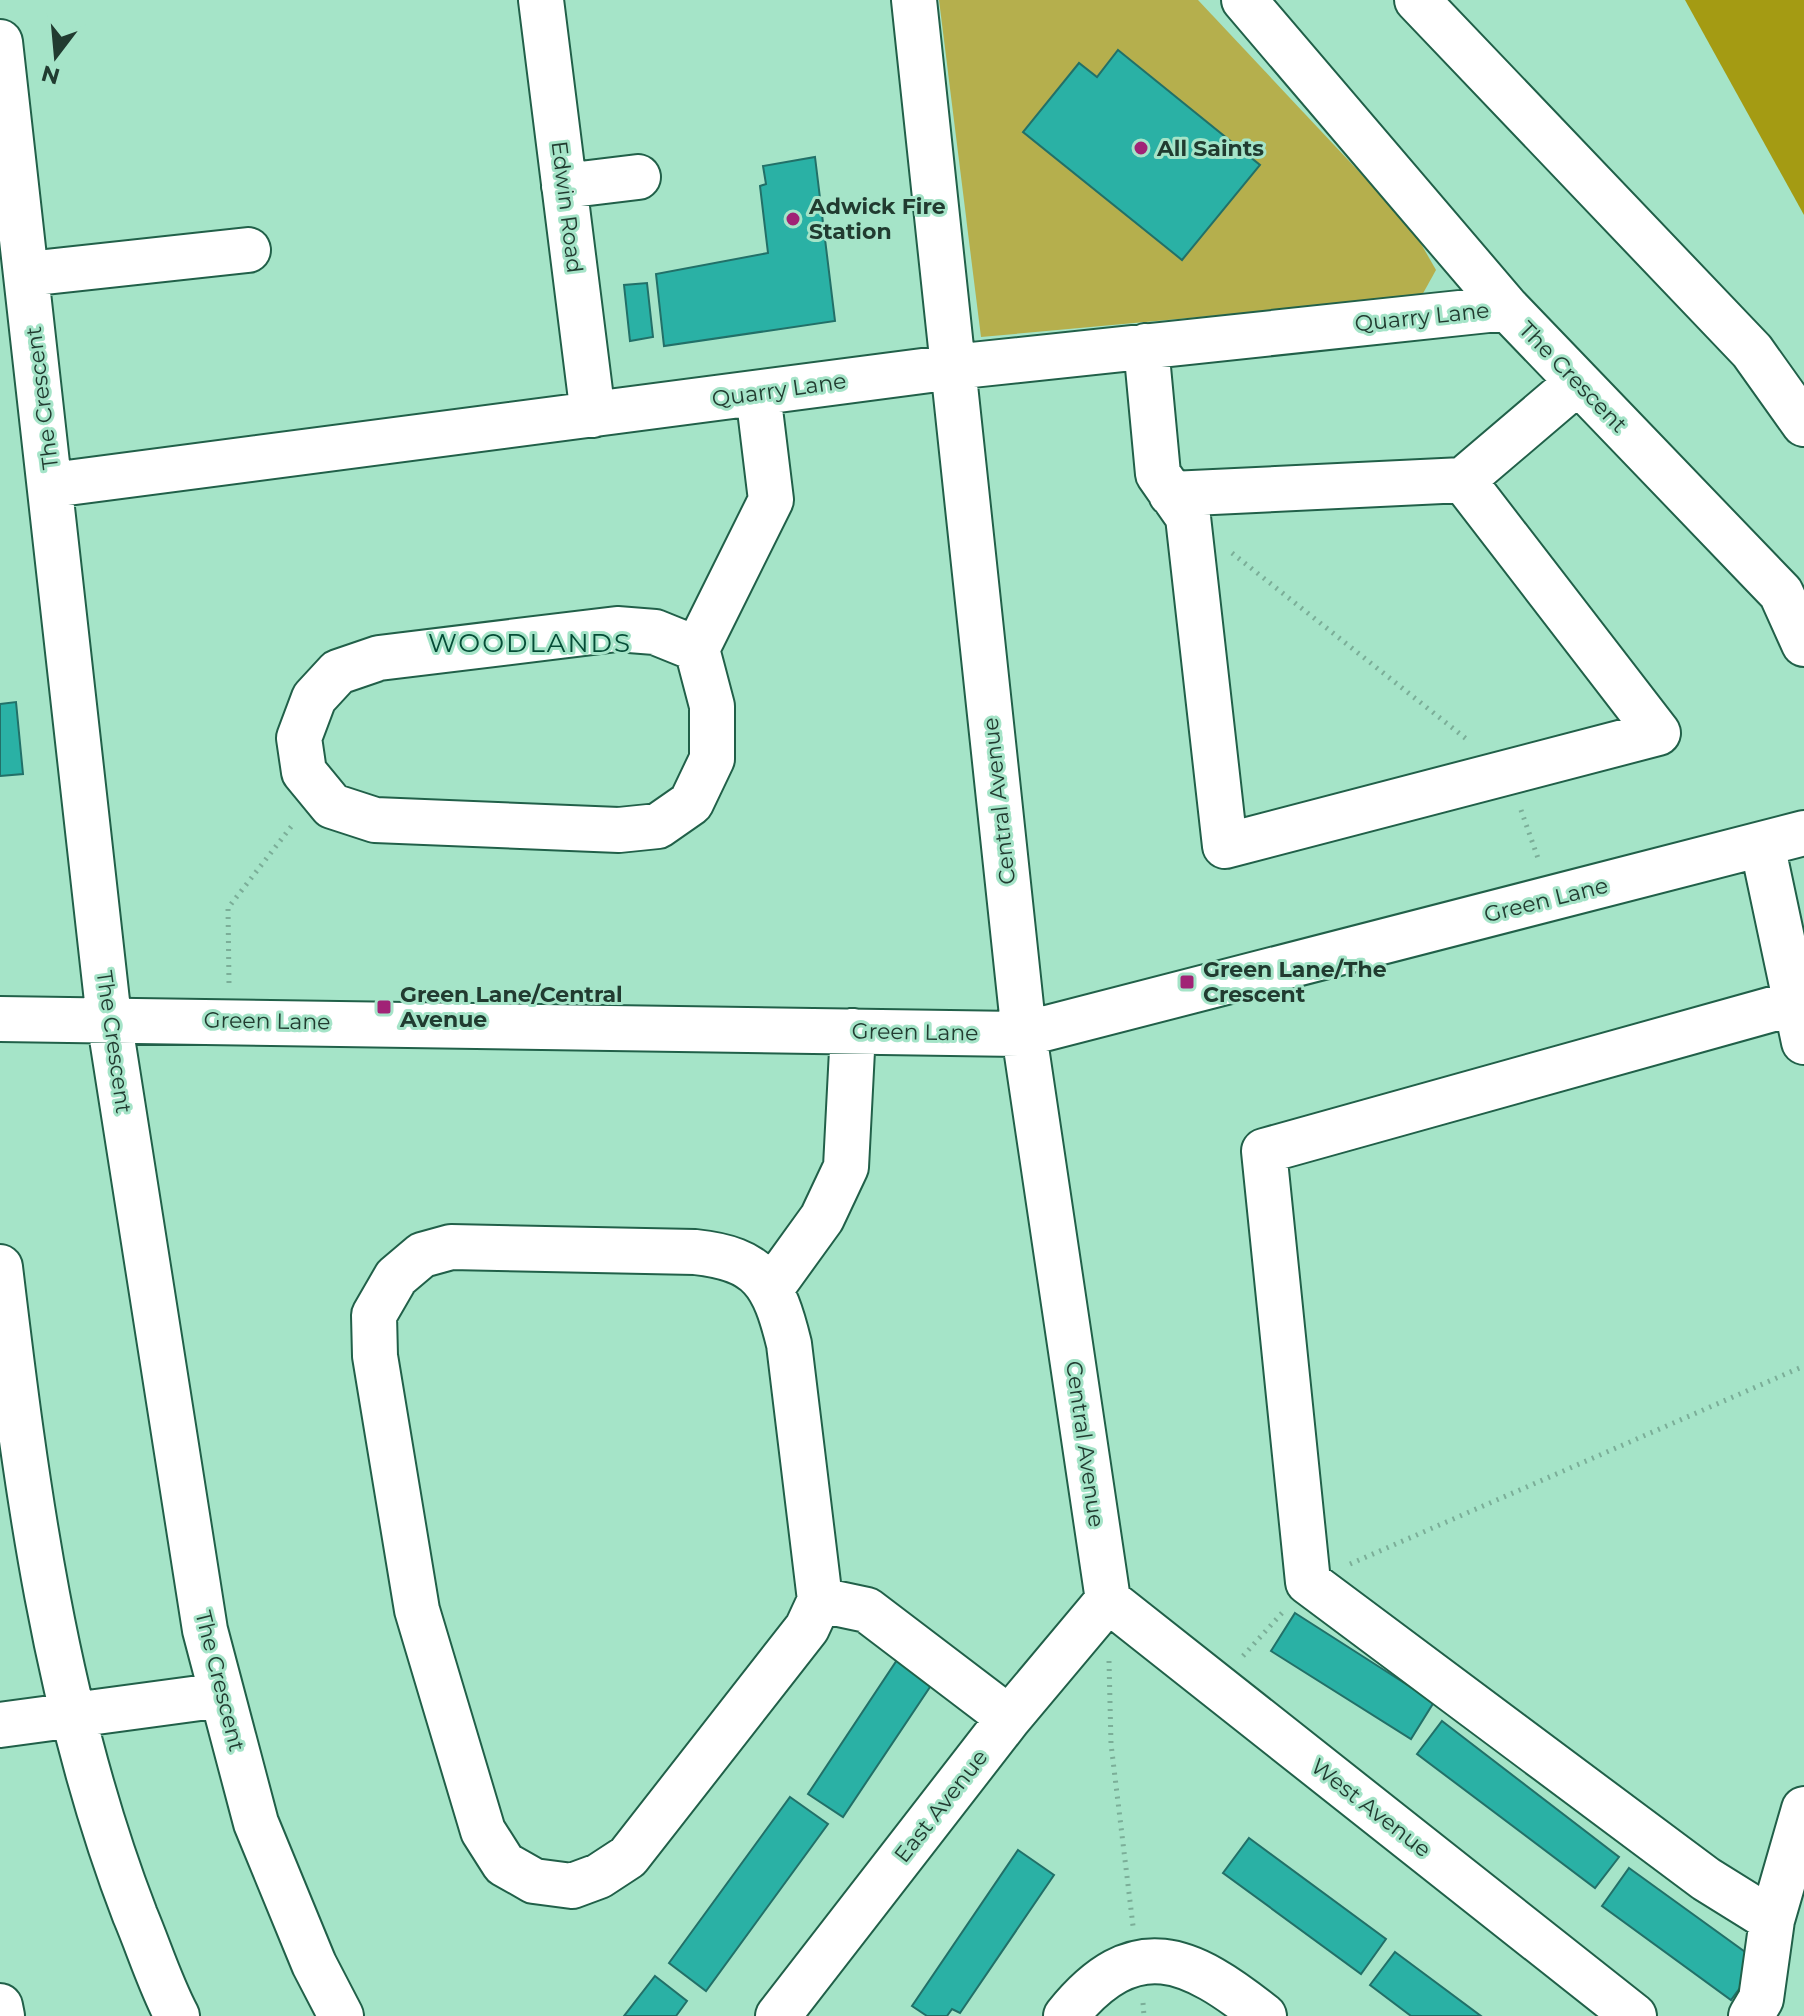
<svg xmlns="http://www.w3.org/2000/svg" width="1804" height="2016" font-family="Montserrat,sans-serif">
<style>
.green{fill:#b5af4d}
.forest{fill:#a49b13}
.building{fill:#2ab1a5;stroke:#227068;stroke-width:2}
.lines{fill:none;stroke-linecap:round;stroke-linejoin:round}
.minor-casing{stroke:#216049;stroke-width:48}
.path{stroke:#7bae98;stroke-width:5;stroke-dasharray:2 6;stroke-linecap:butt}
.minor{stroke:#fff;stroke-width:44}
.poi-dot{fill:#a12376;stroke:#a5e4c8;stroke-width:3}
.labels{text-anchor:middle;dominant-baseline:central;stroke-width:6;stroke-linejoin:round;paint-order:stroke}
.poi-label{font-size:22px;font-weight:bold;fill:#213b30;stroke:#a5e4c8;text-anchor:start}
.street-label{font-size:22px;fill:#213b30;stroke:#a5e4c8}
.quarter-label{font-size:26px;letter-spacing:2px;fill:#054c36;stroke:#a5e4c8}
</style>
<rect width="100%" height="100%" fill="#a5e4c8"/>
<path class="green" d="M939,0H1198L1412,228L1436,270L1421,297L981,337Z"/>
<path class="forest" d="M1685,0H1804V215Z"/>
<path class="building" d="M1118,50L1260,165L1182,260L1023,132L1079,63L1097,77Z
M815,157L835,321L664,346L656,274L768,253L760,186L766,184L763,166Z
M647,283L653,337L630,341L624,285Z
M16,702L23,774L0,776V704Z
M1295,1613L1434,1702L1411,1739L1271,1651Z
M901,1654L936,1678L843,1817L808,1794Z
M1442,1721L1619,1857L1595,1888L1417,1754Z
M790,1797L828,1824L706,1991L669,1963Z
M1249,1838L1386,1939L1361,1974L1223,1873Z
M1018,1850L1054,1875L960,2013L952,2009L947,2016H927L912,2006Z
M1629,1868L1759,1962L1731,2000L1602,1906Z
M1395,1952L1481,2016H1411L1370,1985Z
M655,1976L687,2001L676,2016H624Z"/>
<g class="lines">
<defs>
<path id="minor" d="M541,0L593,415
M914,0L1024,1034L1108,1600
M1244,0L1507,308L1781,593L1804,644
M1417,0L1752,351L1804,424
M0,42L109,1019L205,1630L256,1823L314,1964L341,2016
M564,186L638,177
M27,274L248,250
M1146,346L1158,474L1188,517L1225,846L1658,733L1463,480L1171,494
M1463,480L1578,382
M52,485L953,367L1507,308
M697,649L655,632L617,629L379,658L338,672L314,698L299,738L304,772L332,806L375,820L619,830L658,826L691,803L712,759V706L697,649L771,500L758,393
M1762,844L1804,1042
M0,1019L1024,1034L1804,833
M0,1267C26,1486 55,1708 135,1915C149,1948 160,1984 177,2016
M770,1290L822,1218L846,1167L853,1031
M820,1600L807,1628L628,1857L599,1876L572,1886L534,1881L504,1864L483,1831L417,1610L375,1356L374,1315L396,1277L422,1255L451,1247L695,1252C761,1259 774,1283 789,1344L820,1600L867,1610L1009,1718
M1108,1600L1634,2016
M0,1725L222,1695
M1772,1920L1706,1879L1308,1582L1264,1151L1798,1002
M0,2006L2,2016
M778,2016L1009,1718L1108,1600
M1066,2016C1135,1930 1190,1957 1264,2016
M1751,2016L1761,1999L1772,1920L1804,1809"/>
</defs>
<use href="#minor" class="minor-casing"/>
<path class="path" d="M1232,553L1469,741
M1521,810L1539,861
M229,983L228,908L294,823
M1350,1564L1804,1366
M1243,1656L1282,1613
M1109,1661L1111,1744L1133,1926
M1143,2003L1144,2016"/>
<use href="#minor" class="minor"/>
</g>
<g class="poi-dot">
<circle cx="1141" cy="148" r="8"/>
<circle cx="793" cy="219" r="8"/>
<rect x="1179" y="974" width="16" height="16" rx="4"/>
<rect x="376" y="999" width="16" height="16" rx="4"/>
</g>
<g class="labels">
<g class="poi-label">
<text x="1157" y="148">All Saints</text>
<text x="809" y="206">Adwick Fire<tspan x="809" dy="25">Station</tspan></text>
<text x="1203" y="969">Green Lane/The<tspan x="1203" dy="25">Crescent</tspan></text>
<text x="400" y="994">Green Lane/Central<tspan x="400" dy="25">Avenue</tspan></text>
</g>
<g class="street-label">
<text transform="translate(567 207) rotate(83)">Edwin Road</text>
<text transform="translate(1422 317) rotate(-6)">Quarry Lane</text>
<text transform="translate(1573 377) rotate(46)">The Crescent</text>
<text transform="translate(779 390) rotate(-8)">Quarry Lane</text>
<text transform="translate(42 398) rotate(-97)">The Crescent</text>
<text transform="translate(999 801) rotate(-96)">Central Avenue</text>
<text transform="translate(1546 900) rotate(-14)">Green Lane</text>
<text transform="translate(267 1021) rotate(1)">Green Lane</text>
<text transform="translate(915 1032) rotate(1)">Green Lane</text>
<text transform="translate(114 1042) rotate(82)">The Crescent</text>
<text transform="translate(1085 1444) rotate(82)">Central Avenue</text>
<text transform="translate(220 1681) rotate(76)">The Crescent</text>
<text transform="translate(941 1806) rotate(-52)">East Avenue</text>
<text transform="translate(1371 1808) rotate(38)">West Avenue</text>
</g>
<g class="quarter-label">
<text x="530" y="643">WOODLANDS</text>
</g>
</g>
<g transform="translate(56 56) rotate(196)" stroke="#a5e4c8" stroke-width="6" paint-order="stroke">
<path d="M0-6L14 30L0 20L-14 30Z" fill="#213b30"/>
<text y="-12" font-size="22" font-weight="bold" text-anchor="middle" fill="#213b30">N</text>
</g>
</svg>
